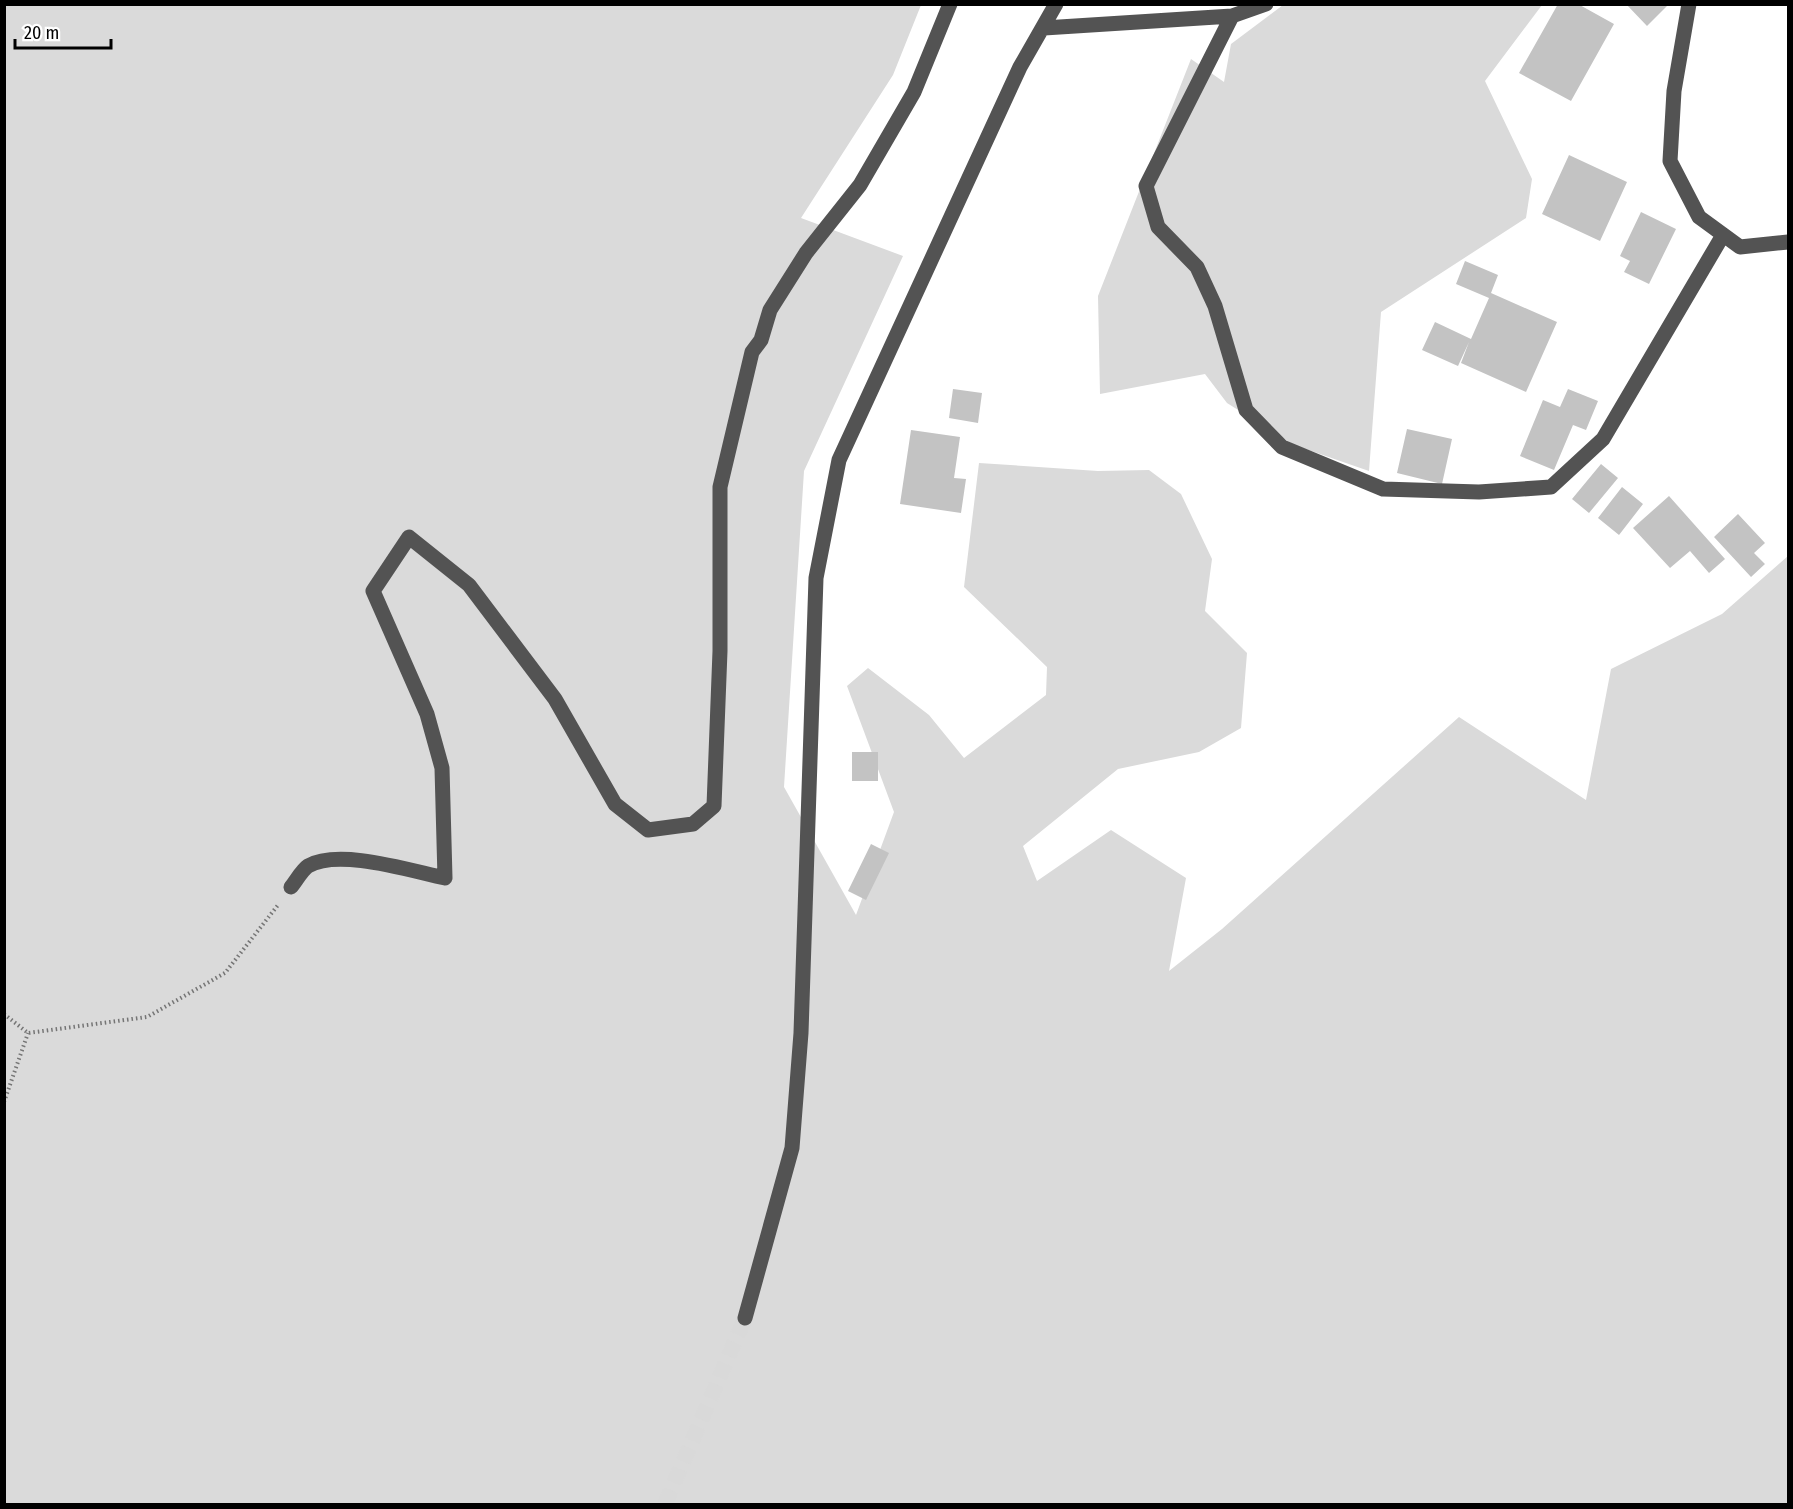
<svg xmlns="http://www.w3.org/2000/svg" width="1793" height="1509" font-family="'Fira Sans Condensed',sans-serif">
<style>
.green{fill:#dadada}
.building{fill:#c3c3c3}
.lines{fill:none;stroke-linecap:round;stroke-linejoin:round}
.minor-tunnel{stroke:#d9d9d9;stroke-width:15;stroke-dasharray:15 8;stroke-linecap:butt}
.path{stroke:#757575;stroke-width:4;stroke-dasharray:1.5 3;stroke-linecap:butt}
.minor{stroke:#535353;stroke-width:15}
</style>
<rect width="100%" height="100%" fill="#fff"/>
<path class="green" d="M5,5H921L893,75L801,218L903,256L804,471L784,787L856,915L894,812L847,686L868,668L929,715L964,758L1046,695L1047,667L964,587L979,463L1098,471L1149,470L1181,494L1212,559L1205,611L1247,653L1241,728L1199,752L1118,769L1023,846L1037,881L1111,830L1186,878L1169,971L1222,929L1459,717L1586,800L1611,669L1722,614L1788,556V1504H5Z
M1283,5H1542L1485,81L1532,179L1526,218L1381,312L1369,471L1294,445L1227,403L1205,374L1100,394L1098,296L1191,59L1224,82L1231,44Z"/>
<path class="building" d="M1558,4H1578L1614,24L1571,101L1519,73Z
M1626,4H1666L1667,6L1647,26Z
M1569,155L1627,182L1600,241L1542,214Z
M1641,212L1676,229L1649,284L1624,272L1630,261L1620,256Z
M1465,261L1498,275L1491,293L1557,322L1526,392L1461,363L1469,342L1458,366L1422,350L1435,322L1471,339L1489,298L1456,284Z
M953,389L982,393L978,423L949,418Z
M1568,389L1598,401L1586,430L1573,425L1554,470L1520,456L1543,400L1560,407Z
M1407,429L1452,439L1442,484L1397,473Z
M911,430L960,437L954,478L966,479L961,513L900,504Z
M1601,464L1618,478L1589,513L1572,499Z
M1622,487L1643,504L1619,535L1598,518Z
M1669,496L1725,559L1709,573L1690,551L1670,568L1633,528Z
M1738,514L1765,543L1754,553L1765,564L1751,577L1714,537Z
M852,752H878V781H852Z
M871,844L889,853L866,900L848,891Z"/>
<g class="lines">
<path class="minor-tunnel" d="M665,1504L745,1318"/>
<path class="path" d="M4,1014L28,1033L147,1017L225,973L278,905
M4,1102L28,1033"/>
<path class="minor" d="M1689,4L1674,91L1670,161L1699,217L1740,247L1788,242
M1232,16L1146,186L1158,227L1197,267L1215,306L1246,410L1282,447L1383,489L1479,492L1551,487L1603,439L1723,235
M1044,28L1232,16L1266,4
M291,887C296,881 302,870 308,866C339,848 411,871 445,878L442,768L427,714L373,591L409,537L469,585L555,699L615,804L648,830L693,824L714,806L720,651V487L752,352L761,340L770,310L806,253L860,185L914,92L950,4
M745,1318L792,1148L801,1033L816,578L839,460L1020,67L1056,4"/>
</g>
<rect width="1793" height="1509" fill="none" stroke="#000000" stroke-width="12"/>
<path d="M15 39v9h96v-9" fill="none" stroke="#000000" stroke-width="3"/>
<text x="24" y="39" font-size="18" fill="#000000" stroke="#ffffff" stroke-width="4.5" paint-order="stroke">20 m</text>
</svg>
